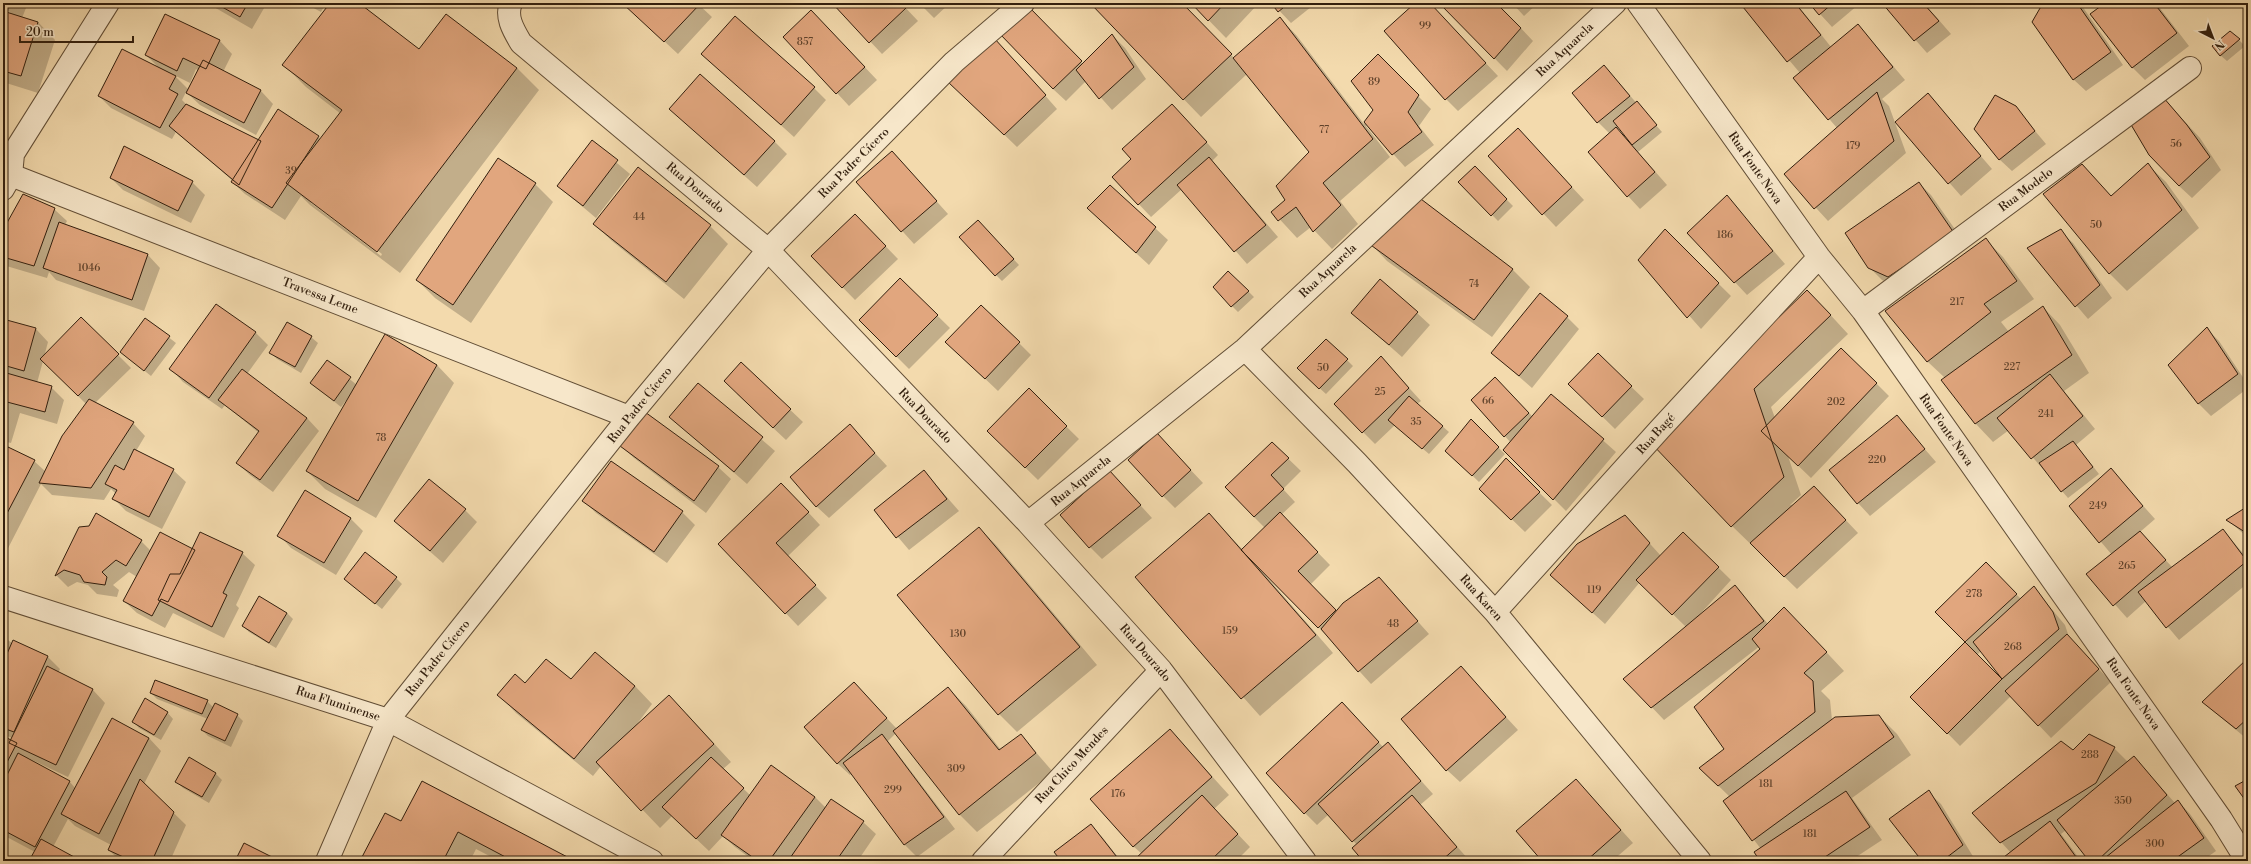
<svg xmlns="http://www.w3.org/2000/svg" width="2251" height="864" font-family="'Libre Bodoni',serif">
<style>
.shadow{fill:#0003;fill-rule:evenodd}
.building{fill:#e1a67e;stroke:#321f0e}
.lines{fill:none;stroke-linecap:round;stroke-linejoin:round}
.minor-casing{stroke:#624e36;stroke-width:24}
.tertiary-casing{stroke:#624e36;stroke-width:24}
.minor{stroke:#f7e7ca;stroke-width:22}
.tertiary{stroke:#f7e7ca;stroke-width:22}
.labels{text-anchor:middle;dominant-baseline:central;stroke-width:4;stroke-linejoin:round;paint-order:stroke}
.number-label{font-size:10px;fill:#5e412a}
.street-label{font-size:12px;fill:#321f0e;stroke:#f7e7ca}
</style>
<rect width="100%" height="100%" fill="#f3daad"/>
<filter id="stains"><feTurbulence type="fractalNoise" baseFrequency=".005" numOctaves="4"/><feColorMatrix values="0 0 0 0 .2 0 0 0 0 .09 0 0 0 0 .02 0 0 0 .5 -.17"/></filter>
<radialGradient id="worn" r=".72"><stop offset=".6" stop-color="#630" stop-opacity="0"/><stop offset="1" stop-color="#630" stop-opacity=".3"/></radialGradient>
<path class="shadow" d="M3,3H28L22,18L38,22L55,40L38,93L3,82V12L9,13L10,12L3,9Z
M207,3H267L252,29Z
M304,3H326L321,12Z
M331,3H357L420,50L517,68L539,90L400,273L310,205L301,196L285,220L245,194L232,182L233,181L176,132L172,139L111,108L99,96L159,68L146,55L166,16L220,41L232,54L223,72L261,91L273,104L256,135L200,105L186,92L182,100L189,107L259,141L318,137L321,139L341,114L306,87L284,65ZM196,69L199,71L189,90L174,75L190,83ZM311,200L382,254L381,256L311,203Z
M623,3H697L712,17L678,54Z
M834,3H901L918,21L882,54Z
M919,3H950L934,18Z
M1091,3H1181L1234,58L1280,18L1297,36L1364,124L1374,110L1378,56L1431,109L1419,126L1434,145L1405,167L1367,125L1366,126L1390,157L1340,201L1358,224L1332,249L1311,227L1297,238L1273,212L1286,200L1310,152L1247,74L1201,117Z
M1192,3H1259L1226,38Z
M1272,3H1316L1291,23Z
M1416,3H1429L1498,76L1458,111L1446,99Z
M1440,3H1497L1533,41L1507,71Z
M1512,3H1538L1524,16Z
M1749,3H1796L1831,47L1858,25L1905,80L1882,99L1889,106L1906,153L1828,221L1785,174L1837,128L1794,78L1800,73L1744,7Z
M1810,3H1857L1858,5L1832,27Z
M1883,3H1924L1951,34L1927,53Z
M2044,3H2080L2123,65L2086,91L2073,79Z
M2106,3H2156L2189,46L2145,80L2133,68L2092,14Z
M1041,20L1083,64L1112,35L1125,48L1146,79L1112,110L1086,81L1066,101L1053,89Z
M824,24L877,80L849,106L837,93Z
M2239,40L2245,46L2227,61L2220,55Z
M1007,52L1057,109L1017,147L962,94Z
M702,54L814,88L826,100L794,137Z
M1604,66L1662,132L1638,152L1667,185L1640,209L1628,196L1610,134L1598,122ZM1619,127L1628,138L1626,139L1617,129Z
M1928,95L1992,169L1961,196L1896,122Z
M2163,98L2200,138L2221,170L2192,198L2179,186Z
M2015,107L2046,144L2012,171L1999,159Z
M1184,117L1218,155L1212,161L1278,237L1247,264L1182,189L1151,217L1113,177Z
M683,121L774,141L787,154L757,187Z
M592,142L630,174L596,218L558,186Z
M1530,142L1584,200L1556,227L1489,156Z
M904,165L948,214L914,244L858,182Z
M2082,165L2112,197L2148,165L2166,182L2199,228L2127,291L2109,273Z
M1475,168L1513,206L1498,221L1460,182Z
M111,178L192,182L205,195L191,223L123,190Z
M1919,183L1931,195L1966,245L1901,289L1882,280L1869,267Z
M535,184L553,202L471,323L435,298L417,280Z
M1727,197L1785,264L1747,295L1689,233Z
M54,209L67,221L65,225L148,255L160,268L144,311L56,280L49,272L47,278L3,265V232Z
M1101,221L1155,228L1168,240L1149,265Z
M594,224L710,226L728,244L684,299L612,241Z
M867,227L898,259L855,300L812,256Z
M984,227L1019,265L1002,281L996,275Z
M1665,231L1731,296L1701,329L1640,260Z
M2060,231L2073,243L2112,298L2088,319L2028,249Z
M1985,239L2003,257L2034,299L2001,322L2009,332L2043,307L2060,325L2089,373L2064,391L2095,429L2076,445L2099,474L2068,498L2009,430L1993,442L1976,424L1942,380L1945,378L1928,362L1887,311Z
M1370,243L1512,269L1530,287L1492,337L1387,261Z
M900,279L950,328L909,369L860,320Z
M1248,291L1254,297L1238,312L1232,306Z
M217,305L256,333L268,345L247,374L307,418L319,431L273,492L250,475L237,463L259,433L225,405L222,409L183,382L171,369Z
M1825,309L1848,334L1771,407L1775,418L1876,383L1889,396L1811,478L1788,456L1801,495L1790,505L1826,499L1858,533L1797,589L1732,526L1651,442Z
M1352,313H1417L1430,325L1402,357Z
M1567,317L1579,329L1532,388L1492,353Z
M81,318L131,368L95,403L133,423L145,436L136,451L173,470L186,482L162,529L126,511L114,499L116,494L111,489L104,500L52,495L41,484L3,558V458L34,461L46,472L86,404L43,361L37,383L51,387L64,400L57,424L20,413L11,443L3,441V320L36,329L48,342L44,357Z
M145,319L176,343L151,376L121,352Z
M2207,329L2219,341L2248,385V388L2211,416L2198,403Z
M311,337L318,343L301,373L277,359L271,353Z
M1019,343L1031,355L998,391L959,354Z
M1598,355L1644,399L1615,429L1569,384Z
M1381,357L1421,401L1417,404L1449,432L1429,454L1395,425L1375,444L1335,404Z
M1347,360L1353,366L1326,394L1304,374Z
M327,361L357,385L437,365L454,383L376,518L325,489L307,471L352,393L341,407L311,383Z
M741,363L803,422L786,440L737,394Z
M1495,378L1533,417L1552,395L1616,452L1566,511L1505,450L1511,443L1473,400Z
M698,384L775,451L747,484L670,417Z
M1029,390L1079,439L1038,480L988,431Z
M645,413L718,467L731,479L706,513L634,458L621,446Z
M1897,417L1936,462L1870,516L1858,503Z
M1471,421L1505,454L1479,482L1453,457Z
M850,426L887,466L829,518L816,506Z
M1272,443L1301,471L1283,489L1295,502L1281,515L1330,565L1310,585L1336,612L1379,578L1429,634L1371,684L1331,640L1261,568L1260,569L1333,653L1260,716L1136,577L1209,514L1243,550L1265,528L1254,517Z
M1169,447L1203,483L1175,508L1163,496Z
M1506,460L1552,505L1525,532L1493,501Z
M612,462L682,512L695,525L667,563L596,513L584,501Z
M2111,470L2155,519L2140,532L2172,567L2223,530L2248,559V583L2179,640L2146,601L2127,618L2088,574L2112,555L2071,506Z
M924,471L959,511L909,550L875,510Z
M1121,484L1152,518L1102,559L1090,547Z
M305,491L351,519L363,531L336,575L291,548L279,535Z
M794,497L820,525L788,556L827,598L798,626L720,544Z
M2248,507V538L2228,520Z
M465,510L477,522L443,563L395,521Z
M1625,516L1661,556L1683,533L1731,580L1692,623L1735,586L1768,624L1802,626L1844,671L1821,691L1830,700L1832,720L1879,716L1897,734L1911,755L1852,798L1882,840L1850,861H1762L1761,849L1724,801L1730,797L1700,768L1726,749L1762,649L1760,646L1664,720L1625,679L1686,627L1640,582L1605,624L1564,587Z
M79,528L141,541L151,551L192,550L242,553L255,565L236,605L239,608L224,638L173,613L165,628L137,613L124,601L137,577L129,572L113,585L119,590L117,597L97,594L88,585L77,582L68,587L56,575Z
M979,528L997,546L1097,665L1017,732L999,714L899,596Z
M1998,576L2021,599L2034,588L2065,625L2069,637L2111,682L2051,738L2011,696L1960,746L1912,697L1967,642L1936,612ZM1981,651L2002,678L2001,679L1977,655Z
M396,578L402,584L382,609L345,579Z
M287,613L293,619L276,648L249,632L243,626Z
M3,636L13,644L14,642L48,657L60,669L58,673L93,690L105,703L68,777L28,758V760L69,781L76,789L149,738L161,751L144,784L186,825L170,861H120L109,850L111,845L75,826L68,819L53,847L77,861H30L35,852L3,835V737L11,741L12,738L3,734Z
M2248,660V740L2203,702Z
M1461,668L1518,730L1460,782L1447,770Z
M571,681L635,686L652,704L634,728L687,714L731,762L723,769L751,796L815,797L826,808L863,822L876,834L859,859L861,861H754L735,847L723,836L709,851L672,816L660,828L601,766L593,776L516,713L499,695L525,684Z
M948,688L966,706L1001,750L1021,735L1053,772L977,832L959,814L896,733L888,741L955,829L917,857L905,845L852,773L850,775L837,763L866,696L897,729Z
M151,693L207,701L214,708L237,715L243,721L231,747L208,736L202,730L208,719L157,699Z
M167,712L173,719L161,740L139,728L133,721Z
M1354,716L1384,748L1388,744L1433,794L1420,805L1469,860L1467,861H1365L1357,845L1329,814L1317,825L1305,813Z
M1170,730L1229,795L1214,809L1250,847L1236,861H1134L1142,854L1133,846Z
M2114,748L2128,762L2134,757L2175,803L2178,801L2190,814L2216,851L2202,861H2091L2066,830L2061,834L2081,861H2007L2011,853L2001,842L2074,751Z
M215,773L222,780L209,803L183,788L177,782Z
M1576,780L1633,843L1612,861H1543Z
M423,782L572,861H499L476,849L470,861H368L363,857L401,822Z
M1928,792L1941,804L1974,858L1970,861H1923Z
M1090,825L1103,838L1121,861H1062Z"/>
<path class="building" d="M215,3H248L240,17Z
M330,3H359L419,49L446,14L517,68L377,252L286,183L342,110L282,65Z
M622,3H698L700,4L664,42Z
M832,3H901L906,8L869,43Z
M1090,3H1182L1232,54L1183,100Z
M1191,3H1225L1208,21Z
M1271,3H1289L1278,12Z
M1415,3H1430L1486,63L1445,100L1384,31Z
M1439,3H1496L1521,28L1494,59Z
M1748,3H1795L1821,35L1787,62L1743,7Z
M1809,3H1833L1819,15Z
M1882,3H1923L1939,21L1914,41Z
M2043,3H2077L2111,52L2073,80L2032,22Z
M2105,3H2154L2177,33L2132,68L2090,14Z
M1028,6L1082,61L1053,89L999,33Z
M811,10L865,67L836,94L783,37Z
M3,11L38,22L21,76L3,71Z
M165,14L220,40L206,69L183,58L177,71L145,55Z
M735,16L815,87L781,125L701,54Z
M1280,17L1373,139L1323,183L1341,205L1313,232L1296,207L1278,221L1271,212L1285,200L1276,186L1309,152L1233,58Z
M1858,24L1893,67L1828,120L1793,78Z
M2230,31L2240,39L2220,56L2212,46Z
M1112,34L1134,67L1099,99L1076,70Z
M994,38L1046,95L1004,135L948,82Z
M122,49L176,76L169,89L178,94L160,128L98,96Z
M1378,54L1419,95L1408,112L1422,132L1392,155L1364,122L1373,110L1351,81Z
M203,60L261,90L244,123L186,93Z
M1604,65L1630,96L1597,123L1572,93Z
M700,74L775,141L744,175L669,109Z
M1877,92L1894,141L1814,209L1784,174Z
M1928,93L1981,156L1948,184L1895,122Z
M1995,95L2016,106L2035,131L1999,160L1974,129Z
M2163,97L2187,125L2210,157L2179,186L2149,155L2130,123Z
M1637,101L1657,125L1632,145L1613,121Z
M186,104L261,141L239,185L169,126Z
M1172,104L1207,142L1138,205L1112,177L1131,159L1122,149Z
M278,109L319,136L272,208L231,182Z
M1616,127L1655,172L1627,197L1588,152Z
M1518,128L1572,187L1542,215L1488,156Z
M592,140L618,160L583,206L557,186Z
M124,146L193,181L178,211L110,178Z
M892,151L937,201L901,232L856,182Z
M1209,157L1266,225L1234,252L1177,185Z
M498,158L536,183L453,305L416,280Z
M2148,163L2182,210L2109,274L2043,194L2082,164L2111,196Z
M1475,166L1507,199L1491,216L1458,182Z
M638,167L711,225L666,282L593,224Z
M1919,182L1954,233L1888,277L1868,268L1845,233Z
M1110,185L1156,227L1136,253L1087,208Z
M23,194L55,208L34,266L3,257V230Z
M1727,195L1773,251L1734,283L1687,233Z
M1417,196L1513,269L1474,320L1368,243Z
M855,214L886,246L842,288L811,256Z
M978,220L1014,259L995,276L959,237Z
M59,222L148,254L132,300L43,268Z
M1665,229L1719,283L1687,318L1638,260Z
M2061,229L2100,285L2075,307L2027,248Z
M1986,238L2017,281L1984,304L1991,312L1927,362L1885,311Z
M1228,271L1249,291L1231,307L1213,287Z
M900,278L938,315L896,357L859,320Z
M1380,279L1418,312L1389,345L1351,313Z
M1807,290L1831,315L1754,389L1784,477L1731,527L1650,442Z
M1540,293L1568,316L1519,376L1491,353Z
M216,304L256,332L209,398L169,369Z
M981,305L1020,342L985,379L945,342Z
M2043,306L2072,355L1975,424L1941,380Z
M81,317L119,354L78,396L40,359Z
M145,318L170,336L144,371L120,352Z
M3,319L36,328L24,371L3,365Z
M287,322L312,336L295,367L269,353Z
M2207,327L2238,374L2198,404L2168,365Z
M385,334L437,365L358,501L306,471Z
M1326,339L1348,359L1319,389L1297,368Z
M1841,348L1877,383L1798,466L1761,431Z
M1598,353L1632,386L1602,417L1568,384Z
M1381,356L1409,388L1362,433L1334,404Z
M327,360L351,377L334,401L310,383Z
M741,362L791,409L773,428L724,381Z
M242,369L307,418L260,480L236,463L259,431L218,400Z
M3,372L52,386L45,412L7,402L3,415Z
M2050,374L2083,416L2031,459L1997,418Z
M1495,377L1529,413L1504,437L1471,400Z
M698,383L763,437L734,472L669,417Z
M1029,388L1067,426L1025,468L987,431Z
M1551,394L1604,439L1553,500L1503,450Z
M1409,396L1443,426L1422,449L1388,420Z
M89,399L134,422L91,488L39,483L62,436Z
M645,412L719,466L694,501L620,446Z
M1897,415L1925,449L1857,504L1829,470Z
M1471,419L1499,447L1472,476L1445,451Z
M850,424L875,453L816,507L790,477Z
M1157,433L1191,470L1162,497L1128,460Z
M2073,441L2093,467L2061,492L2039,463Z
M1272,442L1289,458L1271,475L1284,489L1254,517L1225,487Z
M8,447L35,460L3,521V456Z
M134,449L174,469L149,517L112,499L117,490L105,484L115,465L124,470Z
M1506,458L1540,492L1511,520L1479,489Z
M611,461L683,511L654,552L582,501Z
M2111,468L2143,506L2099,543L2069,506Z
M924,470L947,499L896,538L874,510Z
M1109,470L1141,505L1089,548L1060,515Z
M429,479L466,509L430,551L394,521Z
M781,483L809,512L776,543L816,585L785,614L718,544Z
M1814,486L1846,520L1784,577L1750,543Z
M305,490L351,518L324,563L277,536Z
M2248,506V534L2226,520Z
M1280,512L1318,552L1298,571L1336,610L1318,628L1241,550Z
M96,513L142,540L126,566L116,560L102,572L107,577L105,585L84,582L80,575L64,570L55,576L79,527L89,526Z
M1209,513L1316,635L1241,699L1135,577Z
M1625,515L1650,543L1592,613L1550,575L1577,544Z
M979,527L1080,647L998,715L897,595Z
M2223,529L2247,561L2166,628L2138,592Z
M2140,531L2166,560L2113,606L2086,574Z
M160,532L195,550L168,602L161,599L152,616L123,601Z
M200,532L243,552L223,593L227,595L212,627L158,600L170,574H180Z
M1683,532L1719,567L1672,615L1636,580Z
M365,552L397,577L375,604L344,579Z
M1986,562L2017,594L1965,642L1935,612Z
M1379,577L1418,621L1358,672L1321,629L1343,603Z
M1735,585L1764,621L1651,708L1623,679Z
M2034,586L2053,612L2059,629L2002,679L1973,642Z
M259,596L287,613L269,643L242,626Z
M1784,607L1827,652L1804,673L1813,681L1815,712L1718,786L1699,768L1724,749L1694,707L1760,649L1752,639Z
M2067,634L2099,669L2038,726L2005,691Z
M13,640L48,656L14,732L3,728V663Z
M1965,642L2002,679L1947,734L1910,697Z
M595,652L635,686L574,759L497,695L515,674L525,683L546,659L571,679Z
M2248,658V718L2236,729L2202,702Z
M47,666L93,689L56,765L9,743Z
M1461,666L1506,717L1446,771L1401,719Z
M155,680L208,700L202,714L150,693Z
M854,682L887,718L837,764L804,727Z
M948,687L999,750L1021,734L1036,753L959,815L893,731Z
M669,695L714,744L641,811L596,762Z
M145,698L168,712L154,735L132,722Z
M1342,702L1379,742L1304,814L1266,773Z
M215,703L238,714L225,741L201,730Z
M1879,715L1894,737L1752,841L1723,801L1835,717Z
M112,718L149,738L99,834L61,814Z
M1170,729L1212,777L1133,847L1090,799Z
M882,734L944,817L904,845L843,763Z
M2089,734L2115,747L2096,783L2000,843L1972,813L2061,741L2073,750Z
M3,736L17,743L3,770Z
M1388,742L1421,781L1352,842L1318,804Z
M18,753L70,781L35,847L3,830V783Z
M2134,756L2167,795L2097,861H2089L2057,820Z
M189,757L216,773L202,797L175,782Z
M711,757L744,788L696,839L662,807Z
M771,765L815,797L769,861H758L721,835Z
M140,779L174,812L152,861H132L108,850Z
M1576,779L1621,830L1586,861H1542L1516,831Z
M2248,779V804L2235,786Z
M422,781L575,861H513L458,832L443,861H370L362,857L385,813L401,821Z
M1929,790L1963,845L1942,861H1922L1889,819Z
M1846,791L1870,827L1819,861H1760L1754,852Z
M1202,795L1238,834L1210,861H1133Z
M1412,795L1457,847L1441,861H1363L1352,848Z
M831,799L864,821L836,861H788Z
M2178,800L2204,838L2172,861H2101Z
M2050,821L2076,857L2071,861H2006L2004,857Z
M1091,824L1120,861H1061L1054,852Z
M41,839L76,858L74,861H29Z
M244,843L278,860V861H235Z"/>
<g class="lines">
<defs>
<path id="minor" d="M511,3C505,17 514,31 521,43L768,250L1028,523L1161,670L1305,861
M1638,3L1819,257L1863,311L2221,819L2247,861
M11,175L629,417
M1863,311L2190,68
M1245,349L1357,463L1495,612L1700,861
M1028,523L1245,349L1615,3
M3,597L388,720L652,861
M1495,612L1660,429L1819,257
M327,861L388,720L629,417L768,250L954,62L1023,3
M983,861L1161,670"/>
<path id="tertiary" d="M3,189L11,175L13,154L108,3"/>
</defs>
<use href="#minor" class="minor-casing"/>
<use href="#tertiary" class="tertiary-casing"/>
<use href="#minor" class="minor"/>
<use href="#tertiary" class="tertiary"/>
</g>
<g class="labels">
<g class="number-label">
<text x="1425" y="26">99</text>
<text x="805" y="42">857</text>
<text x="1374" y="82">89</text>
<text x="1324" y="130">77</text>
<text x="2176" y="144">56</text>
<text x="1853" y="146">179</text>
<text x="291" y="171">39</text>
<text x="639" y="217">44</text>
<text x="2096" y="225">50</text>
<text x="1725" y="235">186</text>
<text x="89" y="268">1046</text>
<text x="1474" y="284">74</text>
<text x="1957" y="302">217</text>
<text x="2012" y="367">227</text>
<text x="1323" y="368">50</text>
<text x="1380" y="392">25</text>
<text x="1488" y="401">66</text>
<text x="1836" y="402">202</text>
<text x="2046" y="414">241</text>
<text x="1416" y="422">35</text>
<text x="381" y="438">78</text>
<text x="1877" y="460">220</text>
<text x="2098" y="506">249</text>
<text x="2127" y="566">265</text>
<text x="1594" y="590">119</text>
<text x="1974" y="594">278</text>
<text x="1393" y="624">48</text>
<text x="1230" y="631">159</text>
<text x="958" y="634">130</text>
<text x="2013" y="647">268</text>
<text x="2090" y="755">288</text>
<text x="956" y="769">309</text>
<text x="1766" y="784">181</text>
<text x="893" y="790">299</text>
<text x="1118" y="794">176</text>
<text x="2123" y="801">350</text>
<text x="1810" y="834">181</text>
<text x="2155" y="844">300</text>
</g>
<g class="street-label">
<text transform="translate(1565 50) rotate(-43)">Rua Aquarela</text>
<text transform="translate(854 163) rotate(-45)">Rua Padre Cícero</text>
<text transform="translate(1755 168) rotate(55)">Rua Fonte Nova</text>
<text transform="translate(695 188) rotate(40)">Rua Dourado</text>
<text transform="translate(2026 190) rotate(-37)">Rua Modelo</text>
<text transform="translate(1328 271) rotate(-43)">Rua Aquarela</text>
<text transform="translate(320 296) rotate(21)">Travessa Leme</text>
<text transform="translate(640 405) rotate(-51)">Rua Padre Cícero</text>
<text transform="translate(925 416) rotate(46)">Rua Dourado</text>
<text transform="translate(1946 430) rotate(55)">Rua Fonte Nova</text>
<text transform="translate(1656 434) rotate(-48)">Rua Bagé</text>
<text transform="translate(1081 481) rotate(-39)">Rua Aquarela</text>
<text transform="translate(1481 598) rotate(48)">Rua Karen</text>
<text transform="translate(1145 653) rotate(49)">Rua Dourado</text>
<text transform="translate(438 658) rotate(-51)">Rua Padre Cícero</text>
<text transform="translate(2133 694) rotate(55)">Rua Fonte Nova</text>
<text transform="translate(338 704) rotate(18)">Rua Fluminense</text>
<text transform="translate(1072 765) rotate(-47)">Rua Chico Mendes</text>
</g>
</g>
<rect width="2251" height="864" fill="none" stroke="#f3daad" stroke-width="16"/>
<rect x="4" y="4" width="2243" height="856" fill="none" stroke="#321f0e" stroke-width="2"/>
<rect x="8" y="8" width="2235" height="848" fill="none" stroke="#321f0e"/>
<g transform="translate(2213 38) rotate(138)" stroke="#f7e7ca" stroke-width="3" paint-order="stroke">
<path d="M0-3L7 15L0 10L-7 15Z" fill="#321f0e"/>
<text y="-6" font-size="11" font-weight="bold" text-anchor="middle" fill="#321f0e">N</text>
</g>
<path d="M20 36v6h113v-6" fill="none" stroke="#321f0e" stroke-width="2"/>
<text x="26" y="36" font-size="12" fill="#321f0e" stroke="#f7e7ca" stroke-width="3" paint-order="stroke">20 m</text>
<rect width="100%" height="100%" filter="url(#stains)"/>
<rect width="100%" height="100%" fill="url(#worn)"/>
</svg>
